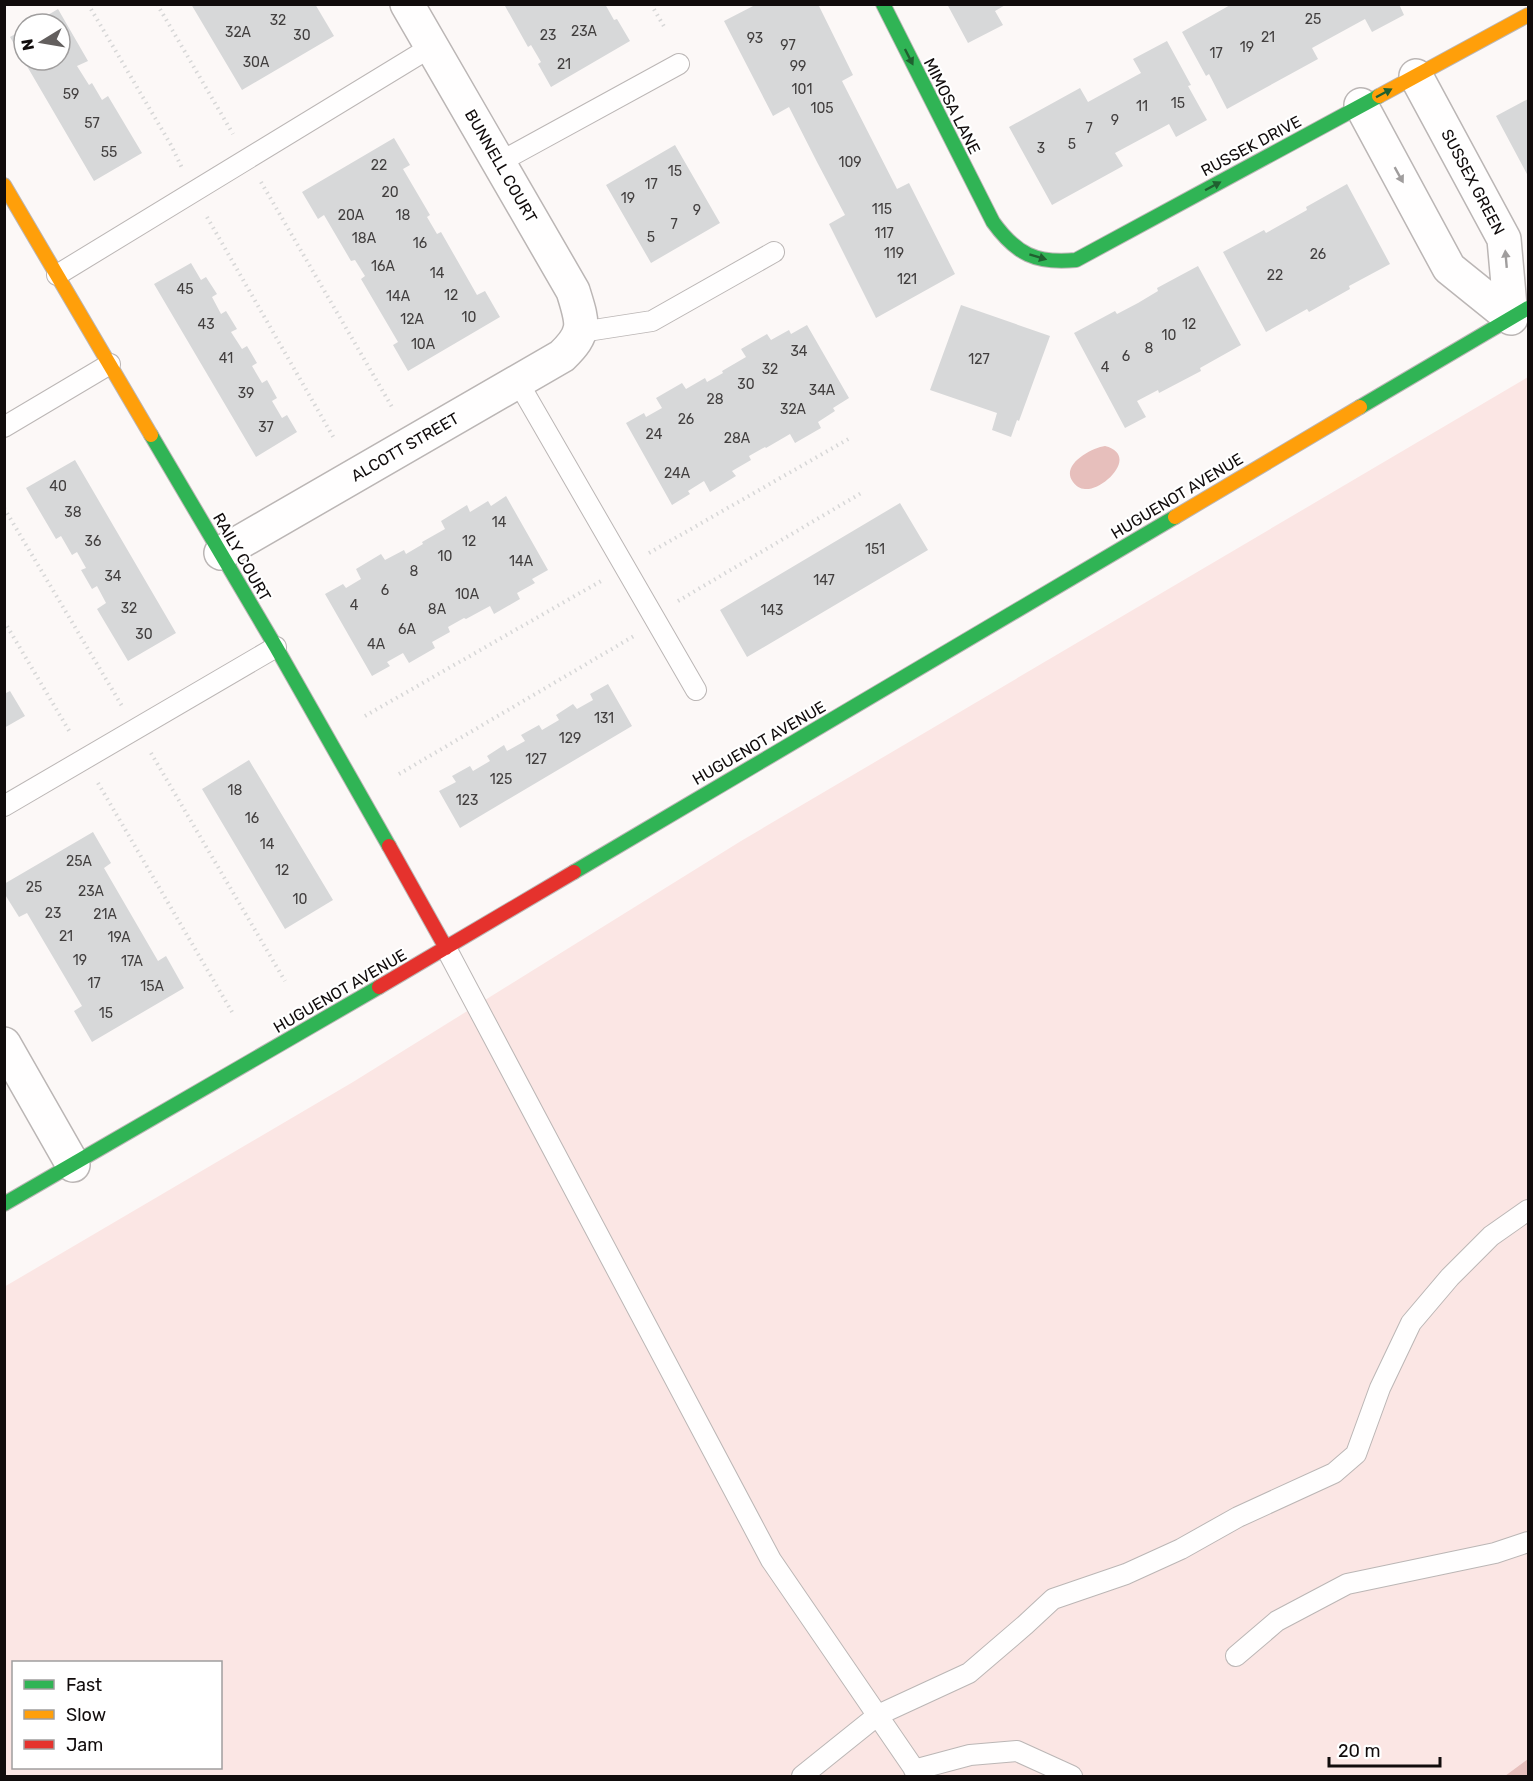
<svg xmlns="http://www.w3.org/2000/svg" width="1533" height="1781" font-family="Rubik,sans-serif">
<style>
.green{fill:#fbe6e4;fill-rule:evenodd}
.water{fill:#e7bfbc}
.building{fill:#d7d8d9}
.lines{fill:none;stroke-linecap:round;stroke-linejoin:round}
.lane-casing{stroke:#bbb6b5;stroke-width:22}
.street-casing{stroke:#bbb6b5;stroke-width:36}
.fast-casing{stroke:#bbb6b5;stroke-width:16}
.slow-casing{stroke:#bbb6b5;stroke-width:16}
.jam-casing{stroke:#bbb6b5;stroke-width:16}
.path{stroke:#d7d7d7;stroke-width:4;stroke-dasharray:1.5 4.5;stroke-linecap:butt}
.lane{stroke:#fffefe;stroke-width:20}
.street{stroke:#fffefe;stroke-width:33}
.fast{stroke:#30b455;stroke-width:14}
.slow{stroke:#ff9f0a;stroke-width:14}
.jam{stroke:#e5322d;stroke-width:14}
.oneway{fill:#206030}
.oneway2{fill:#a09d9d}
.labels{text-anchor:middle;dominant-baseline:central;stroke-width:4.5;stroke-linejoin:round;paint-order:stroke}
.number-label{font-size:14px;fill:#423f3f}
.street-label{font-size:16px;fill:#110c0c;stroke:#fff}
</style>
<rect width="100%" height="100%" fill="#fcf8f7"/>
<path class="green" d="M1528,377V1776H5L4,1287L353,1082L741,841ZM14,1662H220V1768H14Z"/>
<path class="water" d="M1105,446C1140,455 1103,491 1085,489C1080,489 1076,486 1073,482C1060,465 1091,448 1105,446Z
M1528,1759V1776H1505Z"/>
<path class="building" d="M191,4H315L334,36L242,90Z
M507,4H605L614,20L617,19L630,41L551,87L538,64L541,62L531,45L528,47L505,6Z
M757,4H818L853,75L842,81L897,189L909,183L955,274L876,318L829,224L845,215L817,162L789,107L773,116L724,21Z
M947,4H1007L995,11L1003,25L968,43Z
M1232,4H1399L1404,15L1372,32L1365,19L1312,48L1318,59L1227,109L1209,74L1206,76L1182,32Z
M58,9L88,61L77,66L89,85L92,83L102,100L108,96L142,153L94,181L10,37L24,29V60H60V24H33Z
M1167,41L1191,85L1188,86L1207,120L1176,137L1169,124L1115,153L1123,166L1052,205L1009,127L1080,88L1088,102L1141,73L1133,59Z
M1528,99V176L1496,116Z
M394,138L410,165L403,169L430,215L427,217L437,234L441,232L477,295L485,291L500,317L408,371L393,345L398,342L361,279L365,276L355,260L351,261L324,215L318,219L302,192Z
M675,145L720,223L651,263L606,185Z
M1347,184L1390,264L1349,286L1350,289L1309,312L1307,309L1266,332L1223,252L1264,230L1266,233L1307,210L1306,207Z
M191,263L201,280L206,277L217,294L212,297L221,314L226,311L237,329L231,332L242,349L247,346L257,363L252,366L262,383L267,380L277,398L272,401L282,418L287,415L297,432L256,457L154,284Z
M1198,266L1241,345L1200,368L1201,371L1159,393L1158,390L1137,401L1146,417L1125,428L1074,333L1115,311L1117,314L1138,303L1158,291L1157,288Z
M961,305L1050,336L1019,421L1017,420L1011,437L992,430L997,413L930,390Z
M807,325L849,398L833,408L835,411L818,422L821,428L795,443L790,434L766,448L765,447L749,456L751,460L732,471L736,476L710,492L704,481L688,491L690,494L672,505L626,423L644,413L646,417L662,408L656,398L682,383L686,389L705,378L707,382L723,373L722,371L746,357L741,349L767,334L771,340L789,330L791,334Z
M75,460L176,633L128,661L97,609L106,603L97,586L92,589L81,570L86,568L77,552L72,555L61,536L56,539L26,488Z
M506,496L548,570L532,579L535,583L517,593L520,599L494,614L490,606L466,619L464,618L448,627L450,632L432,642L435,648L409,663L403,653L387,662L390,666L372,676L325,594L343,584L346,588L361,579L356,569L381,554L385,560L404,550L406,554L423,544L422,542L445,529L441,521L467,505L470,512L488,501L491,506Z
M900,503L928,550L747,657L720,610Z
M608,684L632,726L460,828L439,791L456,782L452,776L470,766L473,771L490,761L487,756L504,745L507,751L525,741L521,735L539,725L542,730L559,720L556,715L573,704L577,709L593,700L590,694Z
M10,691L25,716L4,728V694Z
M249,760L333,900L285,929L202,789Z
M93,832L111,863L104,868L158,961L166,956L184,988L92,1042L74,1011L82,1006L27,913L19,917L4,893V884Z"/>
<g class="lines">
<defs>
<path id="lane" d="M498,163L679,64
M57,275L431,47
M581,332L652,321L774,252
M518,382L696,690
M4,427L110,364
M4,806L276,647
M446,948L771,1560L919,1776
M1236,1656L1277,1621L1347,1584L1495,1553L1528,1542
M914,1770L970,1755L1017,1751L1072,1776
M802,1776L878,1715L969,1673L1025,1625L1053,1599L1126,1574L1181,1549L1238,1517L1334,1473L1356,1454L1380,1388L1411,1323L1450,1277L1491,1236L1528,1210"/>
<path id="street" d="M1416,76L1504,239L1511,318
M1361,105L1449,268L1511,318
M221,553L562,356C587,332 583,323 573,291L407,4
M4,1044L73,1165"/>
<path id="fast" d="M883,4L993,222C1016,254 1036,264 1076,260L1379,96
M1360,407L1528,308
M151,435L276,647L389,846
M574,872L1175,517
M4,1204L379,987"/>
<path id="slow" d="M1379,96L1528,15
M4,185L151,435
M1175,517L1360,407"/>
<path id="jam" d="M389,846L446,948
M379,987L574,872"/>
</defs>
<use href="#lane" class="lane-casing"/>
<use href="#street" class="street-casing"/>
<use href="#fast" class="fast-casing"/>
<use href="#slow" class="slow-casing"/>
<use href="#jam" class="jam-casing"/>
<path class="path" d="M88,4L171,145L182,168
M157,4L233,134
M651,4L666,30
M261,182L392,407
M207,217L335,440
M4,508L122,706
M649,553L852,437
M678,601L863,492
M4,621L71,734
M365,716L601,581
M151,753L285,981
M399,774L634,636
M98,783L232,1012"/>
<use href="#lane" class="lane"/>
<use href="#street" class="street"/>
<use href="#fast" class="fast"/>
<use href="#slow" class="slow"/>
<use href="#jam" class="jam"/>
</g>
<defs><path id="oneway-solid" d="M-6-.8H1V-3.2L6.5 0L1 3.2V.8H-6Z" transform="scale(1.5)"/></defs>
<g class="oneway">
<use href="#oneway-solid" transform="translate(909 57) rotate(63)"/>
<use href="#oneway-solid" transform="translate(1384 93) rotate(-28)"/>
<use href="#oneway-solid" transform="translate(1213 186) rotate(-28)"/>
<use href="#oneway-solid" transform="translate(1038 257) rotate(17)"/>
</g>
<g class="oneway2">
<use href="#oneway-solid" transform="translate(1399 175) rotate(61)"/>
<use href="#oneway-solid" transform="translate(1506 259) rotate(-95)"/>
</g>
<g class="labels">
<g class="number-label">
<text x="1313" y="19">25</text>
<text x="278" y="20">32</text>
<text x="584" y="31">23A</text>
<text x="238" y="32">32A</text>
<text x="302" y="35">30</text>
<text x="548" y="35">23</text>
<text x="1268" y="37">21</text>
<text x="755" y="38">93</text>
<text x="788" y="45">97</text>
<text x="1247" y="47">19</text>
<text x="1216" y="53">17</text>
<text x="256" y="62">30A</text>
<text x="564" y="64">21</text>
<text x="798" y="66">99</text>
<text x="802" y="89">101</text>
<text x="71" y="94">59</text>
<text x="1178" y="103">15</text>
<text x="1142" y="106">11</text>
<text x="822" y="108">105</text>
<text x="1115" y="120">9</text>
<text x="92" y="123">57</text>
<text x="1089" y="128">7</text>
<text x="1072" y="144">5</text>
<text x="1041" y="148">3</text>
<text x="109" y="152">55</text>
<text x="850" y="162">109</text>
<text x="379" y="165">22</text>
<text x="675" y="171">15</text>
<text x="651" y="184">17</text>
<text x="390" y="192">20</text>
<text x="628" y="198">19</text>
<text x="882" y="209">115</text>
<text x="697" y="210">9</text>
<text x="351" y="215">20A</text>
<text x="403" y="215">18</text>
<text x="674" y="224">7</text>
<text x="884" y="233">117</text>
<text x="651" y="237">5</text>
<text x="364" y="238">18A</text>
<text x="420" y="243">16</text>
<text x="894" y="253">119</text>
<text x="1318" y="254">26</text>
<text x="383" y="266">16A</text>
<text x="437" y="273">14</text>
<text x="1275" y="275">22</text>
<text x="907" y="279">121</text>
<text x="185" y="289">45</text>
<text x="451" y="295">12</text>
<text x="398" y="296">14A</text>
<text x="469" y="317">10</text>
<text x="412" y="319">12A</text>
<text x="206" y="324">43</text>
<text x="1189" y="324">12</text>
<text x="1169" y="335">10</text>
<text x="423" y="344">10A</text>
<text x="1149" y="348">8</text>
<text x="799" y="351">34</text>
<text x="1126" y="356">6</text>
<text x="226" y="358">41</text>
<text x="979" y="359">127</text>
<text x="1105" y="367">4</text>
<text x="770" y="369">32</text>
<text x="746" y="384">30</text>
<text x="822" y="390">34A</text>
<text x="246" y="393">39</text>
<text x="715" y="399">28</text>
<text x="793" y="409">32A</text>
<text x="686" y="419">26</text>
<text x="266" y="427">37</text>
<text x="654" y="434">24</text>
<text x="737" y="438">28A</text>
<text x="677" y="473">24A</text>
<text x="58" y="486">40</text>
<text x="73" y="512">38</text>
<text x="499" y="522">14</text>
<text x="93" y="541">36</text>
<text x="469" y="541">12</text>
<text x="875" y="549">151</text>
<text x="445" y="556">10</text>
<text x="521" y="561">14A</text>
<text x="414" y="571">8</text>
<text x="113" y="576">34</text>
<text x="824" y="580">147</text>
<text x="385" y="590">6</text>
<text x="467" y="594">10A</text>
<text x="354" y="605">4</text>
<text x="129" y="608">32</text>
<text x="437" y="609">8A</text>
<text x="772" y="610">143</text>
<text x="407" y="629">6A</text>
<text x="144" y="634">30</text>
<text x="376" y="644">4A</text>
<text x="604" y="718">131</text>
<text x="570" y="738">129</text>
<text x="536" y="759">127</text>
<text x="501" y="779">125</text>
<text x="235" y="790">18</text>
<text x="467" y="800">123</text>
<text x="252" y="818">16</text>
<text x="267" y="844">14</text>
<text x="79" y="861">25A</text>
<text x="282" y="870">12</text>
<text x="34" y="887">25</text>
<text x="91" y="891">23A</text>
<text x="300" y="899">10</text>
<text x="53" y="913">23</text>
<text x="105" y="914">21A</text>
<text x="66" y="936">21</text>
<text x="119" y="937">19A</text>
<text x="80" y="960">19</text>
<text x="132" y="961">17A</text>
<text x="94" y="983">17</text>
<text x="152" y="986">15A</text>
<text x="106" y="1013">15</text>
</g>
<g class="street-label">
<text transform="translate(952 106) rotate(63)">MIMOSA LANE</text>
<text transform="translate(1251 146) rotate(-28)">RUSSEK DRIVE</text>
<text transform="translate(501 166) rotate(60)">BUNNELL COURT</text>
<text transform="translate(1473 182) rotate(62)">SUSSEX GREEN</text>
<text transform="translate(405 447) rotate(-30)">ALCOTT STREET</text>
<text transform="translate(1177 496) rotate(-31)">HUGUENOT AVENUE</text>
<text transform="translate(242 557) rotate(60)">RAILY COURT</text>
<text transform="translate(759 743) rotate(-30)">HUGUENOT AVENUE</text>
<text transform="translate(340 991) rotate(-30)">HUGUENOT AVENUE</text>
</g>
</g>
<rect width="1533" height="1781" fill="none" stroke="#110c0c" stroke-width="12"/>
<rect x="12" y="1661" width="210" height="108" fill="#ffffff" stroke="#a09e9e" stroke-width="1.5"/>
<rect x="24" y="1680" width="30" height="9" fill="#30b455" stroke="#a09e9e" stroke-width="1.5"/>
<text x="66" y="1691" font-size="18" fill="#110c0c">Fast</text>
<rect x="24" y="1710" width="30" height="9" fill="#ff9f0a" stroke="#a09e9e" stroke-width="1.5"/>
<text x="66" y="1721" font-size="18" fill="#110c0c">Slow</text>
<rect x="24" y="1740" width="30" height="9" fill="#e5322d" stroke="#a09e9e" stroke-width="1.5"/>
<text x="66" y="1751" font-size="18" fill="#110c0c">Jam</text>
<g transform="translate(42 42) rotate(259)"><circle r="28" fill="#ffffff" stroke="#a09e9e" stroke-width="1.5"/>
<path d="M0-4.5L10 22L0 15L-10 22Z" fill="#635f5e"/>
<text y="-9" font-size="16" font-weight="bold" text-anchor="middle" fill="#110c0c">N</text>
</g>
<path d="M1329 1757v9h111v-9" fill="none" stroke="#110c0c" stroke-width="3"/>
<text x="1338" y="1757" font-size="18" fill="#110c0c" stroke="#ffffff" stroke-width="4.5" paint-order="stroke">20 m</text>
</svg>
